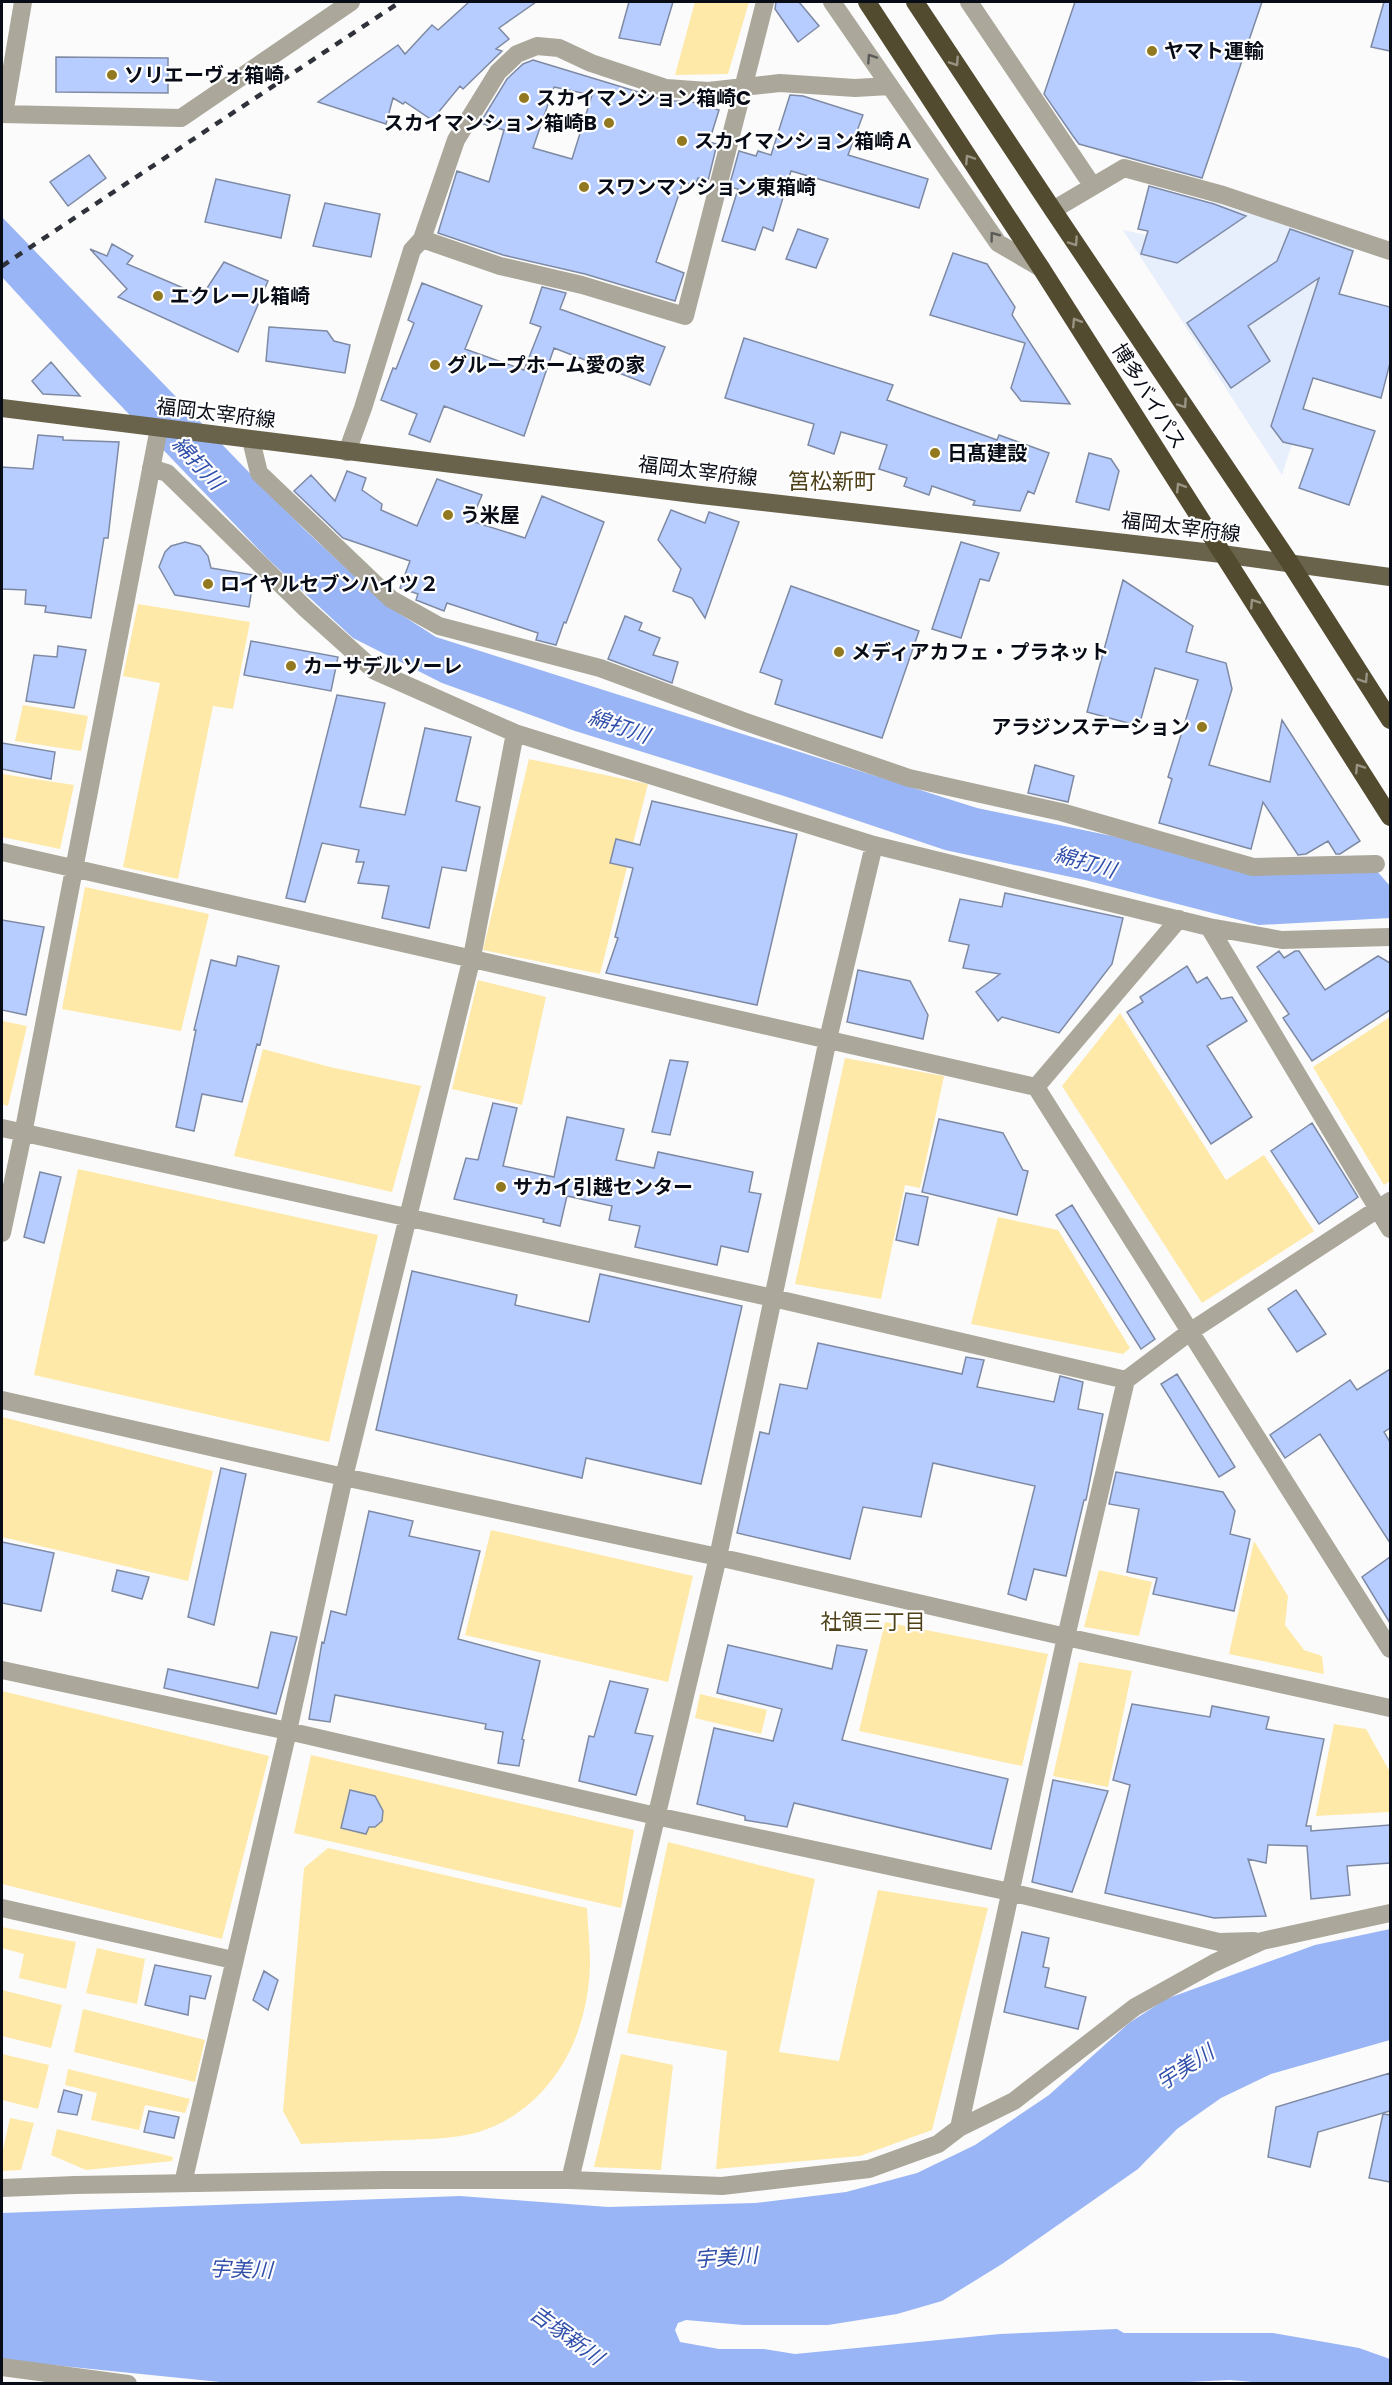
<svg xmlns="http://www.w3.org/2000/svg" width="1392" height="2385" font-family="Poppins,'Noto Sans JP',sans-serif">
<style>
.built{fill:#e7eefc}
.green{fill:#fee9a8}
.water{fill:#9ab5f5}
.building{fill:#b8cdff;stroke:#7e8aa4;stroke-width:1.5;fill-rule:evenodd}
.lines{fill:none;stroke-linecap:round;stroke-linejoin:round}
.minor{stroke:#aba79a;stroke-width:18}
.major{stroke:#6a634c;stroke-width:18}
.highway{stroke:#534b30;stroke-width:18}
.rail{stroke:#2f323a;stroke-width:4.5;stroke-dasharray:8 8;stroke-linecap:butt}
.oneway{stroke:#5a5a58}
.oneway2{stroke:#989383}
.poi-dot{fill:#92791f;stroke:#fff;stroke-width:2}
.labels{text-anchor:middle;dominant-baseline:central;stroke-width:4.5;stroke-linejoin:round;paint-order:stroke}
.poi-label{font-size:20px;font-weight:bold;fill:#080c16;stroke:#fff;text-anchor:start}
.street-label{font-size:20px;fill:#080c16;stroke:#fff}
.water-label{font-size:21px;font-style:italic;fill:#314fab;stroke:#fff}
.neighbourhood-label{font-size:21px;fill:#4e4119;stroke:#fff}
.quarter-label{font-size:22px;fill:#4e4119;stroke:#fff}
</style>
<rect width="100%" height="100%" fill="#fbfbfb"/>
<path class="built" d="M1210,201L1355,248L1282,475L1123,230L1198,246Z"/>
<path class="green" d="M695,2H749L728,74L675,75Z
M138,604L250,622L233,709L213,706L178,879L123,867L160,683L123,676Z
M23,705L88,716L81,751L15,741Z
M529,759L648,784L600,974L483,950Z
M2,774L74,785L60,849L2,837Z
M85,887L209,914L181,1031L62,1009Z
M478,980L546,997L522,1105L452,1089Z
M1120,1013L1226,1180L1264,1155L1314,1231L1202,1303L1062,1086Z
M1390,1017V1181L1384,1185L1313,1067Z
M2,1021L27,1026L8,1106L2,1104Z
M263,1049L330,1067L421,1086L392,1192L234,1156Z
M845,1058L944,1076L920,1188L905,1185L881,1299L795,1284Z
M78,1169L378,1235L329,1442L34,1375Z
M998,1217L1058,1230L1130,1348L1123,1354L971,1324Z
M2,1417L213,1471L188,1581L2,1537Z
M491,1530L693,1576L668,1682L465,1635Z
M1254,1541L1288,1596L1285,1625L1304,1650L1322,1656L1324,1674L1229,1654Z
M1099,1570L1152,1582L1139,1636L1084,1627Z
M885,1622L1048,1654L1022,1766L859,1731Z
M1079,1662L1132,1671L1108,1787L1053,1776Z
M2,1691L269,1756L222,1939L2,1884Z
M700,1694L767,1710L761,1734L695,1718Z
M1334,1724L1366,1729L1390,1772V1812L1316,1816Z
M311,1755L634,1830L621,1908L294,1833Z
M668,1842L815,1879L779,2052L839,2061L878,1890L988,1908L932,2130L860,2156L716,2169L727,2051L627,2033Z
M328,1848L587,1908C588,1927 590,1945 590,1963C589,2036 552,2108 479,2132C455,2139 427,2139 402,2140C368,2141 335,2143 301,2144L283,2111L304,1868Z
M2,1927L76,1942L66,1989L19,1978L24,1954L2,1948Z
M97,1948L145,1959L137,2004L86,1993Z
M2,1990L62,2005L51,2048L2,2036Z
M83,2009L205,2040L195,2082L74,2052Z
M2,2054L49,2065L38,2109L2,2100Z
M621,2054L673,2065L661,2170L594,2167Z
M68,2069L190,2099L185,2113L145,2105L139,2130L91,2120L97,2093L65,2085Z
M10,2118L34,2123L21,2170L2,2171V2154Z
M57,2129L173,2157L172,2161L86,2170L51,2155Z"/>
<path class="water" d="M2,217L305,530L386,605L436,637L977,808L1112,836L1265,874L1376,870L1390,886V918L1259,925L1085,880L945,850L784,796L572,730L442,683L353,638L268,559L100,384L2,277Z
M1390,1929V2040L1271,2074L1221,2098L1177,2129L1138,2169L1002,2264L942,2301L897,2314L828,2325H743L686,2320L678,2323L675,2330L680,2342L719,2349H764L795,2354L1000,2334L1117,2329L1124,2333H1273L1359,2348L1390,2359V2383L1275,2384L1230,2380L1147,2384H240L2,2360V2213L460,2196L608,2207L755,2203L846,2192L917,2173L975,2145L1049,2095L1129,2023L1166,1999L1315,1945Z"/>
<path class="building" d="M469,2H536L499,28L509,39L496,49L502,51L463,89L460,86L432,120L405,102L403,104L393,98L386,124L318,102L398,45L405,54L432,25L438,30Z
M629,2H673L660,45L619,38Z
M776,2H799L819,26L798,42L775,9Z
M1075,2H1262L1202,178L1079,144L1073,136L1044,94Z
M1384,2H1390V51L1371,47Z
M56,57L168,58V93L56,92Z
M533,60L668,101H689L719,110L709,142L717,144L708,181L698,178L695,186L683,182L656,262L684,273L675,301L585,274L503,255L438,233L457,171L489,182L504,130L480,123L507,79L523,64ZM554,87L592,95L572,159L533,148Z
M790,95L803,96L863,115L848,155L928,179L919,208L791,171L773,231L763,227L755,250L722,241L738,189L729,187L739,151L756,156L758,151L771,155Z
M89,155L106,178L68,206L50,182Z
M216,179L290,195L281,238L205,222Z
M1149,186L1214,204L1246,216L1177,263L1141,254L1148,231L1138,229Z
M325,203L380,214L371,257L313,246Z
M798,229L828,239L816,268L786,259Z
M1290,229L1353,251L1339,294L1390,307V363L1381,398L1313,378L1303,409L1375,431L1349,505L1299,488L1313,449L1283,442L1271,426L1319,278L1248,326L1270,361L1231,388L1187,323L1277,261Z
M112,244L133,256L127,264L202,296L224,262L268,281L238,352L118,297L127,289L90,249L107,256Z
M953,253L987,264L1015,307L1012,315L1070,404L1021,401L1011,388L1025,343L930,315Z
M422,283L482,306L465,349L524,370L541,327L530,323L542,287L566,293L560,309L665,347L650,385L554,348L524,436L444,406L430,442L409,434L417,414L381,400L393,368L396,369L414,323L408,320Z
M269,327L327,331L334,341L350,345L345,373L266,361Z
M744,338L893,385L887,400L997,440L999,435L1049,453L1034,494L1028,491L1020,511L973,505L975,501L932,486L929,495L904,486L907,478L879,469L887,445L841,432L834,454L808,445L814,424L725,398Z
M51,362L80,396L43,394L32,381Z
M38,435L63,437V440L119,442L108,538H104L91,618L45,612L46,606L25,604L26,590L2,589V467L33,469Z
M1089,453L1111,459L1119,471L1109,510L1076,502Z
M347,471L366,478L362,490L382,504L381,510L417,526L437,479L482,495L471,521L525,538L542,496L604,522L566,623L564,622L556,645L536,640L538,633L447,603L444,611L416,600L418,594L400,588L410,561L343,538L294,491L311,475L335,501Z
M671,510L705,523L709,512L739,522L705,618L692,598L673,591L681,569L658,540Z
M185,542L200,546L208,556L211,568L254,575L249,607L175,595L159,567L165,552L171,546Z
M961,542L999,553L989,581L980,579L961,638L932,629Z
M1123,580L1193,626L1186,652L1226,663L1232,689L1209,765L1270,782L1282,720L1360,841L1340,854H1336L1328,841L1306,854L1298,855L1263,802L1251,849L1159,823L1172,779L1168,777L1198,680L1155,668L1139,726L1087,712Z
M791,586L919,631L882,738L775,704L782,680L760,672Z
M625,616L642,623L639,630L660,638L653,655L678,662L672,683L608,659Z
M251,641L338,657L331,691L244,675Z
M58,646L86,650L74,708L26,701L34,655L57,657Z
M337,695L385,703L360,807L405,815L425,728L471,737L456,801L480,807L466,871L442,867L429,928L382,918L389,886L358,883L364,862H356L359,850L322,843L305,902L286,898Z
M2,743L55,752L51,779L2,769Z
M1035,765L1074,776L1068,802L1028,793Z
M652,801L797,834L757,1005L606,973L618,938L615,937L633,868L610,863L616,839L640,845Z
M1005,893L1123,918L1112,964L1059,1033L1002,1017L998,1021L976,992L1000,974L963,968L969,945L949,941L960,899L1002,907Z
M2,920L44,927L26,1015L2,1010Z
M1279,951L1284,958L1295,951H1299L1325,990L1378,956L1390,963V1010L1312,1061L1283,1018L1289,1014L1257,967Z
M238,956L279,966L260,1045L257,1044L242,1102L202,1094L194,1131L176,1127L196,1030H194L211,960L236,966Z
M1187,966L1197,983L1207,977L1221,999L1232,997L1247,1021L1207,1046L1252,1117L1211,1144L1127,1012L1143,1002L1140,997Z
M858,970L910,981L928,1015L923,1039L847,1022Z
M670,1060L688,1062L670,1135L652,1132Z
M493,1103L517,1108L503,1166L554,1177L567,1117L624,1129L616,1160L654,1168L658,1152L753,1172L749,1192L761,1194L748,1252L721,1246L717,1265L635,1247L640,1226L609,1220L612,1206L567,1196L560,1226L543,1222L544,1219L454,1199L466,1158L478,1160Z
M939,1119L1003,1133L1023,1170L1028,1171L1017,1215L922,1192Z
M1312,1123L1358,1197L1319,1224L1271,1151Z
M40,1172L61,1177L44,1243L24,1237Z
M906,1193L928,1197L918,1245L896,1240Z
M1072,1205L1155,1339L1141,1349L1056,1215Z
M412,1271L517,1295L515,1305L589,1322L600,1274L742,1306L701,1484L586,1458L582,1478L376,1430Z
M1296,1290L1326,1334L1297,1352L1268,1309Z
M818,1343L962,1374L966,1357L984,1360L977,1387L1054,1402L1060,1376L1083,1382L1078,1409L1103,1414L1086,1500H1084L1066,1576L1034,1569L1026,1600L1008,1594L1035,1486L933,1463L921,1517L863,1507L850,1559L737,1533L760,1432L769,1434L780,1384L807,1389Z
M1390,1369V1428L1384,1432L1390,1442V1543L1320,1434L1285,1458L1270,1435L1350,1380L1357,1390Z
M1177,1374L1235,1467L1219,1477L1161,1384Z
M221,1468L246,1474L214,1625L188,1617Z
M1116,1472L1223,1492L1235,1511L1230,1534L1250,1539L1234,1611L1153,1594L1157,1578L1127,1572L1139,1509L1109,1504Z
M369,1511L413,1521L409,1536L480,1551L458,1639L540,1661L522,1739L524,1740L519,1766L498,1763L503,1732L485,1729L486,1724L335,1695L330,1722L309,1719L322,1642L324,1643L331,1611L346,1615Z
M2,1542L54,1553L41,1611L2,1603Z
M1390,1557V1623L1362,1577Z
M117,1570L149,1577L142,1599L112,1591Z
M271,1632L297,1637L276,1714L164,1688L168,1669L258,1688Z
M728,1645L832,1669L837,1645L867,1650L842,1740L1008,1779L991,1849L794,1803L787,1827L745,1820V1816L697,1804L714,1728L773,1741L782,1709L717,1693Z
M610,1681L648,1689L635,1733L653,1736L636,1795L579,1781L589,1736L594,1737Z
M1132,1704L1210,1717L1212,1706L1269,1717L1266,1729L1324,1739L1306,1826H1311V1831L1390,1825V1863L1347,1866L1350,1895L1311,1899L1307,1846L1268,1845L1266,1863L1248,1859L1266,1916L1214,1918L1105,1893L1130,1785L1113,1780Z
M1053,1780L1108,1791L1072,1892L1032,1882Z
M350,1790L375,1796L383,1811L382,1821L375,1827H369L366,1834L341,1828Z
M1022,1932L1049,1938L1043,1967L1049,1968L1045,1987L1086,1997L1078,2029L1004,2012Z
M155,1965L211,1976L205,1999L190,1996L188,2015L145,2005Z
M264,1971L278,1980L268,2010L253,2000Z
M1390,2073V2111L1318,2132L1310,2167L1268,2157L1276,2107Z
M64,2090L82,2095L77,2115L58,2112Z
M149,2111L179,2117L174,2138L144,2132Z
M1383,2114L1390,2115V2182L1369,2178Z"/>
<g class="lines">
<path class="minor" d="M832,2L998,243L1041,268
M969,2L1092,185
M2,114L181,118L351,2
M4,114L23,2
M1053,210L1124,168L1223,195L1390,251
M422,239L500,266L582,285L685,316L765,2
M251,440L259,473L391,599L439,626L600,668L743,721L909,778L1061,812L1253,867L1376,864
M347,452L363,408L412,250L422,239L456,140L498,72L517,54L537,46L559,48L591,63L666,88L708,91L780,83L855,88L890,86
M151,468L167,473L305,608L375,671L515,733L874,845L1209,927L1282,940L1390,937
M2,852L1036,1087L1390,1649
M1209,927L1390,1229
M1036,1087L1179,919
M2,1128L773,1298L1126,1380L1191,1331L1390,1201
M2,1233L23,1134L159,428
M2,1400L344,1477L718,1557L1066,1637L1390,1708
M2,1670L288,1731L656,1816L1010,1892L1219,1942L1254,1941
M2,1908L233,1960
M959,2128L1066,1637L1126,1380
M570,2180L718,1557L828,1039L874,845
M183,2183L288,1731L344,1477L472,957L515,733
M2,2188L75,2185L384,2180H570L722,2186L869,2169L938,2144L959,2128L1014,2101L1135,2007L1214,1963L1262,1941L1390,1913
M2,2367L128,2384"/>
<path class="major" d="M2,408L701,495L1222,554L1390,577"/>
<path class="highway" d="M867,2L1041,268L1390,817
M915,2L1053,210L1290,563L1390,720"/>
<path class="rail" d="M2,266L400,2"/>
</g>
<defs><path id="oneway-chevron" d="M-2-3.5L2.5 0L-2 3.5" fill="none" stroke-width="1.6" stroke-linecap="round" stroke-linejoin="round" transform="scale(1.5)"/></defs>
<g class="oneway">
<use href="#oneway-chevron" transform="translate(871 58) rotate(-124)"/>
<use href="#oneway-chevron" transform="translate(994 236) rotate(-127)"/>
</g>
<g class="oneway2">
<use href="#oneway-chevron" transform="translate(955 62) rotate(57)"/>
<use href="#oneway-chevron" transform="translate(969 159) rotate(-123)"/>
<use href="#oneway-chevron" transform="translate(1074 242) rotate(56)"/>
<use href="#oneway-chevron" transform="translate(1076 322) rotate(-122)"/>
<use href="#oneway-chevron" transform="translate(1183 404) rotate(56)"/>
<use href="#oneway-chevron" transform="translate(1180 487) rotate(-122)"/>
<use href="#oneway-chevron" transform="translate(1254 603) rotate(-123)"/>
<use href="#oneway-chevron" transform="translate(1364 679) rotate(57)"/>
<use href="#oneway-chevron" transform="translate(1359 768) rotate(-123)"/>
</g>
<g class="poi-dot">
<circle cx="1152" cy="51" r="6"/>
<circle cx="112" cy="75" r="6"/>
<circle cx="524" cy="98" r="6"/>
<circle cx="609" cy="123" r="6"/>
<circle cx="682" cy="141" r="6"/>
<circle cx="584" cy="187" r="6"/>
<circle cx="158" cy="296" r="6"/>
<circle cx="435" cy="365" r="6"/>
<circle cx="935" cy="453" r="6"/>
<circle cx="448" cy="515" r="6"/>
<circle cx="208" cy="584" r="6"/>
<circle cx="839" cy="652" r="6"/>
<circle cx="291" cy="666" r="6"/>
<circle cx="1202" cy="727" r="6"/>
<circle cx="501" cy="1187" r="6"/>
</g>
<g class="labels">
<g class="poi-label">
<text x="1164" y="51">ヤマト運輸</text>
<text x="124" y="75">ソリエーヴォ箱崎</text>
<text x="536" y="98">スカイマンション箱崎C</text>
<text x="597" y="123" text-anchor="end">スカイマンション箱崎B</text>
<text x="694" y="141">スカイマンション箱崎Ａ</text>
<text x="596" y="187">スワンマンション東箱崎</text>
<text x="170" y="296">エクレール箱崎</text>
<text x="447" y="365">グループホーム愛の家</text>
<text x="947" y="453">日髙建設</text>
<text x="460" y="515">う米屋</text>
<text x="220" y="584">ロイヤルセブンハイツ２</text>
<text x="851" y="652">メディアカフェ・プラネット</text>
<text x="303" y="666">カーサデルソーレ</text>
<text x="1190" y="727" text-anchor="end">アラジンステーション</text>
<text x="513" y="1187">サカイ引越センター</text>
</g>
<g class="street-label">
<text transform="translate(1149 396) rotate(58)">博多バイパス</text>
<text transform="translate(216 413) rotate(7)">福岡太宰府線</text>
<text transform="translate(698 471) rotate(7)">福岡太宰府線</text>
<text transform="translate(1181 527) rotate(7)">福岡太宰府線</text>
</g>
<g class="water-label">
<text transform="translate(198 463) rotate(47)">綿打川</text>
<text transform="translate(619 726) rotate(19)">綿打川</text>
<text transform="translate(1085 862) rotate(16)">綿打川</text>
<text transform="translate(1185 2067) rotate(-33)">宇美川</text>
<text transform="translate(726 2257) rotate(-4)">宇美川</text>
<text transform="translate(241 2269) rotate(2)">宇美川</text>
<text transform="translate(567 2335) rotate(36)">吉塚新川</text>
</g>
<g class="neighbourhood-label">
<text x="873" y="1621">社領三丁目</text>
</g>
<g class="quarter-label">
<text x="832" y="481">筥松新町</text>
</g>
</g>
<rect width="1392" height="2385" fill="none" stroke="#080c16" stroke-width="6"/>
</svg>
